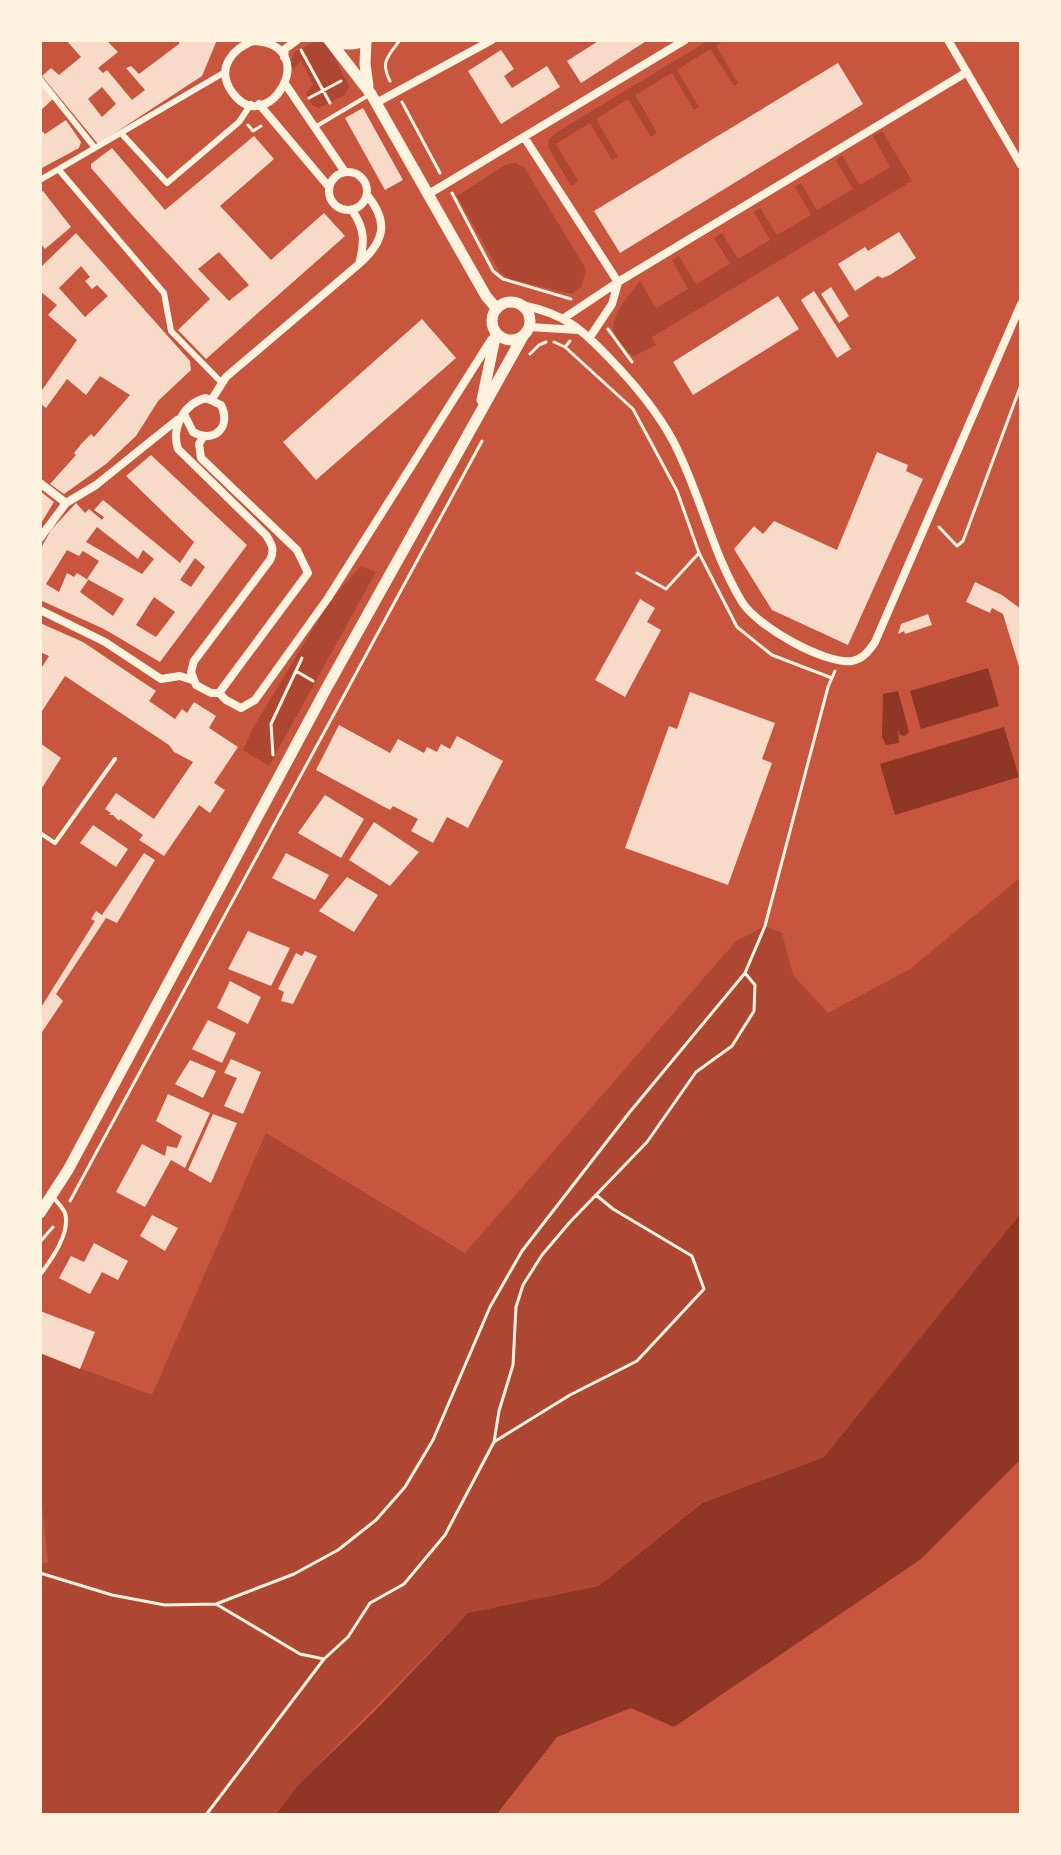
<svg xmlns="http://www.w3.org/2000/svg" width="1061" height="1855" font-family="Literata,serif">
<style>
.green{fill:#ae4732}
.water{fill:#8f3625}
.building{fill:#f7dbc8;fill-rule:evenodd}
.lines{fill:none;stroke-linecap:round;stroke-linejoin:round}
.path{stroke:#fff3e0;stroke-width:3}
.service{stroke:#fff3e0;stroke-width:4}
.pedestrian{stroke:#fff3e0;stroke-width:6}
.minor{stroke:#fff3e0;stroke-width:8}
.secondary{stroke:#fff3e0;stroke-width:11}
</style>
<rect width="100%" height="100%" fill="#c8553d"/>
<path class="green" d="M317,40L328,46L349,86L345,95L319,108L313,106L306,94L313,84L301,60L293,70L290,63L295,52Z
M709,40H725L716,46L738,83L734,86L710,49L677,70L699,107L694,110L672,73L635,95L657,133L651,137L628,99L596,119L618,157L612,160L590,123L556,144L578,181L571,186L548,147L549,140L554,134Z
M882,131L912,181L652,337L656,345L634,356C627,353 625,350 620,344C601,322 627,299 640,281L656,308L688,289L672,260L679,256L696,284L730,264L714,238L722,233L738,259L770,240L754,212L760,208L777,235L811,215L795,187L801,183L817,210L853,189L836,160L842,156L860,185L890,167L873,136Z
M516,163L524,167L586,269L582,286L572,294L510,279L500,272L457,196L505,165Z
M361,566L376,572L269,766L243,750L253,728L331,599Z
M1021,877V1213L824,1457L701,1503L599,1586L468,1613L300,1783L275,1815H40V1563H48L40,1483V1353L152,1395L266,1133L465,1253L736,941L765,926L782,933L793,975L828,1013L910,969Z"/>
<path class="water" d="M988,668L999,706L921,729L910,691Z
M898,691L909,732L905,736L900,735L898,728L899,743L886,745L882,737L883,694Z
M1004,727L1019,777L895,815L880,764Z
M1021,1213V1459L921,1559L674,1727L631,1708L557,1737L496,1815H275L300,1783L374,1712L468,1613L599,1586L702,1503L824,1457Z"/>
<path class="building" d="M66,40H106L118,52L98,68L103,73L107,70L132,100L145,90L126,68L131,66L139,74L179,44L180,40H217L202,76L98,144L42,76L51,68L59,75L81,57ZM102,87L116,104L102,117L88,99Z
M600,40H648L581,83L567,61Z
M501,50L514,69L504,76L512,88L547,66L560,87L501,124L468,71Z
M838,63L863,104L620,253L594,211Z
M40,83L53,99L40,111Z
M363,108L403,180L385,190L345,118Z
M66,120L81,142L79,148L40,169V129L45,134Z
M254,136L274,159L220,206L271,260L324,213L345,236L206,359L178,330L210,299L133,216L91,168V164L112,148L165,210ZM219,252L249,285L229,301L198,269Z
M40,191H43L71,227L45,249L40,243Z
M899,232L916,258L890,275L882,278L878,276L855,291L838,264L865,247L868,251Z
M76,233L190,361L191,370L158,401L136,436L106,464L64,494L50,484L76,455L74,453L82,443L91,434L94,437L130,395L100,376L86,395L67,379L46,408L40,403V393L77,340L48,315L57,305L40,291V264L42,266ZM81,266L90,277L85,281L92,289L97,285L108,296L85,317L59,288Z
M831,287L849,316L839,323L821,294Z
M814,291L851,349L837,358L801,300Z
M778,296L799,329L693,395L673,362Z
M422,319L456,358L316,480L283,442Z
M877,452L908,465L906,471L923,479L848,645L772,610L734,549L754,526L763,534L774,521L837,550Z
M151,455L247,545L160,662L104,629L40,600V550L51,530L76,503L85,513L89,509L102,520L104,517L94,510L103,500L180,563L194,542L126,476ZM97,527L138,559L143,550L154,559L142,574L86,542ZM67,550L79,556L83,551L99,561L87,579L124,599L113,616L80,592L88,580L77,573L74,577L67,573L59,592L46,584ZM195,558L205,567L191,587L180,580ZM154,597L175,612L156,637L136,625Z
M40,491L54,502L40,525Z
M975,582L1002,595L1021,609V673L1003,614L992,608L990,613L966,602Z
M640,599L655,608L647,622L661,630L625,697L595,680Z
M928,614L932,625L905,634L904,631L898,634L901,624Z
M40,623L83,642L156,691L149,701L175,719L182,709L187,713L194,702L216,716L209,728L238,747L214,783L225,790L210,813L199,805L164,856L139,840L143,835L120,819L119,821L113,815H109L111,813L105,809L116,793L154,819L193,762L174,752L169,745L65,676L40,714V670L49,656L40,652Z
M690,692L775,723L762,759L772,763L728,885L625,848L669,726L677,729Z
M339,725L390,753L398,739L424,753L427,747L437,752L441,744L450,749L457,736L503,761L468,828L447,817L433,843L411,831L418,819L393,806L390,810L316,770Z
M40,743L61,758L40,791Z
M325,795L364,819L341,858L298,833Z
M374,822L419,852L390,886L349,860Z
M93,825L128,849L116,867L80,843Z
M144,853L155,860L117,923L106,918L56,994L63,1001L40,1035V1009L95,921L91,919L96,911L102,915Z
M286,853L329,875L315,900L272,878Z
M347,877L378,895L354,932L319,911Z
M248,931L290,948L271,986L228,969Z
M305,951L317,956L293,1004L281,1001L284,992L278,989L296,953L302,956Z
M230,981L261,997L248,1024L217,1008Z
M208,1020L236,1033L222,1063L192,1049Z
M231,1059L261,1072L243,1114L224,1106L237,1078L224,1073Z
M190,1060L216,1071L203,1098L175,1084Z
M168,1094L210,1113L185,1168L171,1160L145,1207L116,1192L142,1144L165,1156L167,1146L177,1148L182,1136L156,1121Z
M213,1114L237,1123L211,1183L188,1170Z
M152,1215L178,1228L165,1251L140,1236Z
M94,1243L128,1261L118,1280L102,1272L90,1294L59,1278L71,1256L84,1262Z
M40,1311L95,1332L80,1369L40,1353Z"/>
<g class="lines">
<path class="path" d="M301,50L330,103
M390,81C380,62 388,56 400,40
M309,98L341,81
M402,102L440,173
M248,125L253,131L261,126
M452,193L493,271L503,279L571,299
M608,329L632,362
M554,342L565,347L570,341
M565,347L633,409L677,491L699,553L737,627L772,655L832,678
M530,354L539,345L546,342
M939,527L957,546L963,541L1021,385
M637,573L666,589L699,553
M296,671L313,681
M273,755L271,724L302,658
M70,1201L482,441
M40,1242L53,1227
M494,1442L499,1411L513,1365L516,1307L523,1285L542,1255L570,1222L647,1142L696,1072L732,1046L754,1011L755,985L745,973
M40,1573L112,1595L165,1605L216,1604L294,1574L338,1550L376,1520L405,1487L433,1440L490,1307L522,1251L629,1113L745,973L765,926L828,687L835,671
M216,1604L300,1654L324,1659L348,1637L370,1603L404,1584L445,1535L494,1442L570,1395L637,1361L704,1289L692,1256L613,1209L596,1195
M206,1815L324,1659"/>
<path class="service" d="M315,127L369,95
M40,833L55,843L115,759
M40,1275C51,1260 71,1233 65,1213C63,1208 57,1202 53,1197"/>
<path class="pedestrian" d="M40,79L95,148
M121,133L167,183L239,122L251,104
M59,170L164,293L171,331L221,382
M40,180L225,72"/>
<path class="minor" d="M948,40L1021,165
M253,41C325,44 267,142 232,92C215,68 233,48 255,40
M284,57L285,49L297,40
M286,85L345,172
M376,103L492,40
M259,104L329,187
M524,137L618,282
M329 191a19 19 0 1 1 38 0a19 19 0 1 1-38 0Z
M427,195L685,40
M352,210C365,229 365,242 359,264C385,241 389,222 367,195
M522,305C566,314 583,330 613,362C635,385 656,410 672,439C700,491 711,551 742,602C757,626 823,664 852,661C863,659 869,651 875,642L1021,304
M564,318L618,282L967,72
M529,327L579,330
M590,337L612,304L618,283
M212,399L226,377L359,264
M184,414L193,432C214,444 232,427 221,405L206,398C184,403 171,428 178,449L266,535C272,545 275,549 270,560L194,661L191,672L196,685L211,693H219
M203,437L199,444L201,458L297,550L308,573L219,693L226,700L241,708L255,700L328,598L491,340
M40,483L66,503
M40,538L66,503L96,485L177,420
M40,610L105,642L161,679L180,676L192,680"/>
<path class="secondary" d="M329,40L371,94L486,296L496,308
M330,40C343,45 354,46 367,40
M366,41L365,64L368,86
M492 321a19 19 0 1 1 38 0a19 19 0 1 1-38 0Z
M482,400L496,333
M40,1213L68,1170L326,689L523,336"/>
</g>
<rect width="1061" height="1855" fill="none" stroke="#fff3e0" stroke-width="84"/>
</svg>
